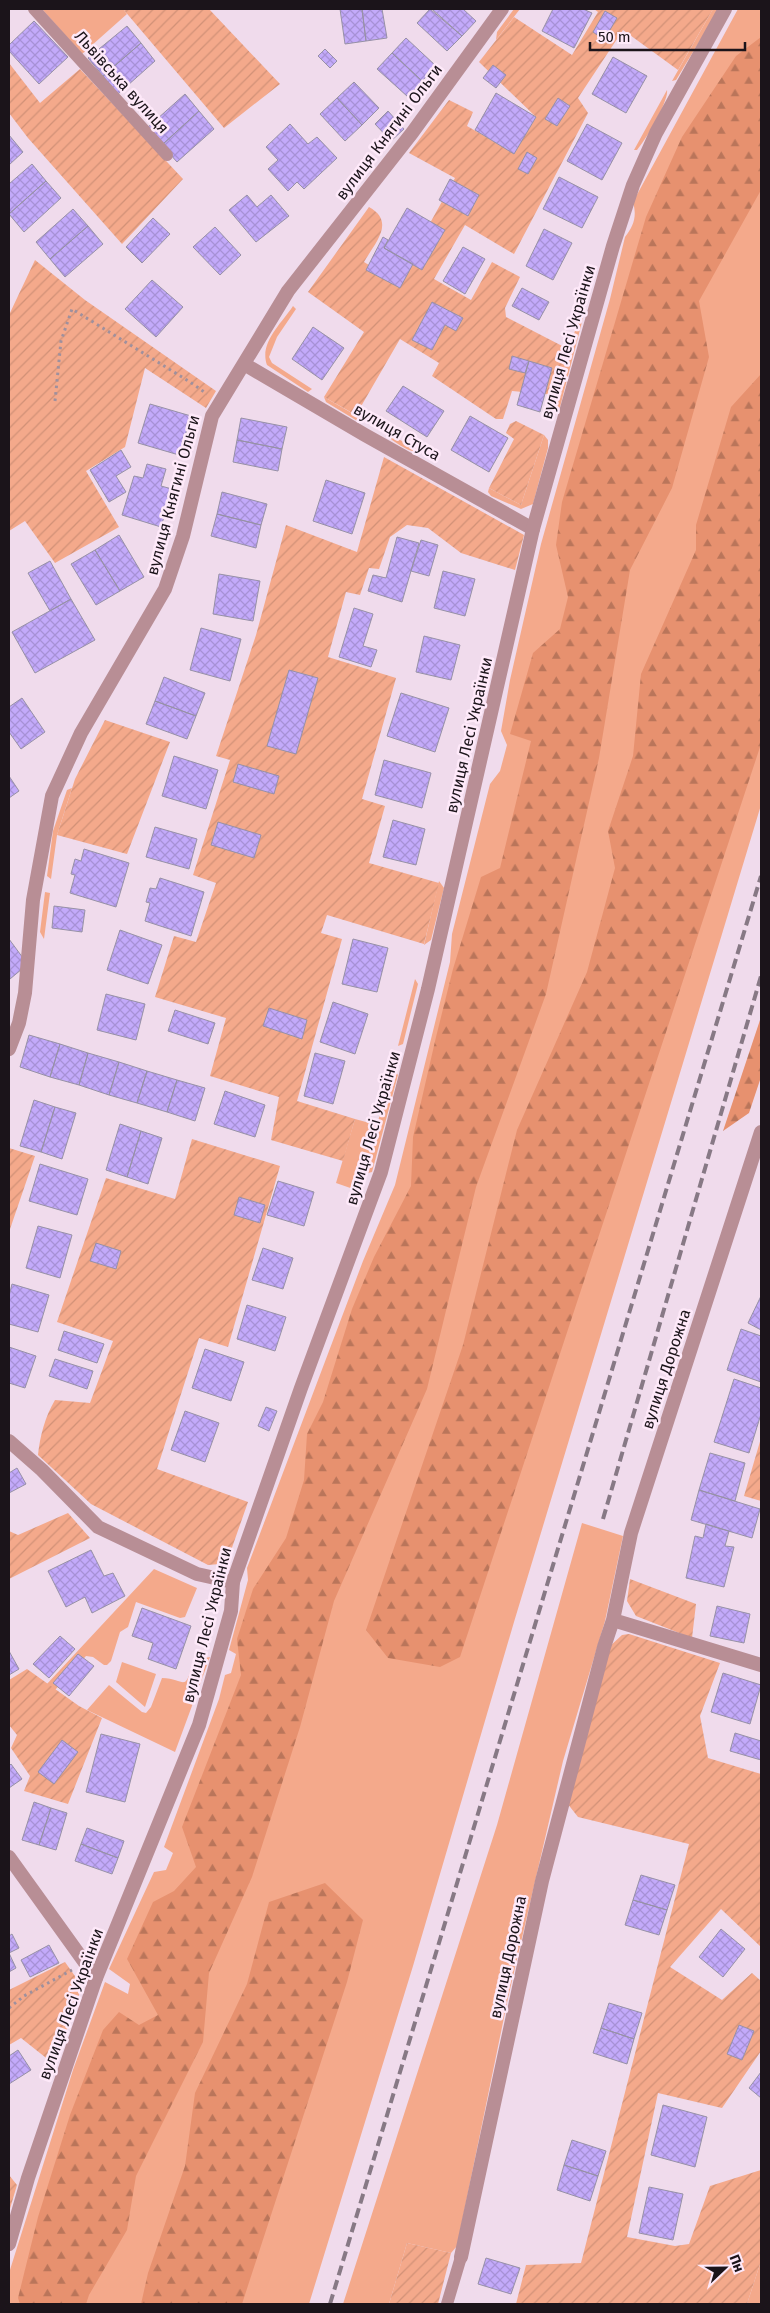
<svg xmlns="http://www.w3.org/2000/svg" width="770" height="2313" font-family="'Fira Sans',sans-serif">
<style>
.grass{fill:#f4a98b}
.forest{fill:url(#forest-firs)}
.garden{fill:url(#garden-furrows)}
.building{fill:url(#building-cross-hatch);stroke:#9791a6}
.lines{fill:none;stroke-linecap:round;stroke-linejoin:round}
.path{stroke:#9f909d;stroke-width:3;stroke-dasharray:2.5 4;stroke-linecap:butt}
.service{stroke:#b88e95;stroke-width:12}
.minor{stroke:#b88e95;stroke-width:14}
.tertiary{stroke:#b88e95;stroke-width:14}
.rail{stroke:#877985;stroke-width:4;stroke-dasharray:10 5;stroke-linecap:butt}
.labels{text-anchor:middle;dominant-baseline:central;stroke-width:5;stroke-linejoin:round;paint-order:stroke}
.street-label{font-size:16px;fill:#1b141a;stroke:#fee9f9}
</style>
<defs>
<pattern id="forest-firs" width="22" height="20" patternUnits="userSpaceOnUse" patternTransform="scale(1.25)"><rect width="22" height="20" fill="#e7916f"/><path d="M5 1l3.5 6h-7zM16 11l3.5 6h-7z" fill="#ba755a"/></pattern>
<pattern id="garden-furrows" width="10" height="10" patternUnits="userSpaceOnUse" patternTransform="scale(1.25)"><rect width="10" height="10" fill="#f4a98b"/><path d="M-1 1l2-2M0 10L10 0M9 11l2-2" fill="none" stroke="#d19177"/></pattern>
<pattern id="building-cross-hatch" width="8" height="8" patternUnits="userSpaceOnUse" patternTransform="scale(1.25)"><rect width="8" height="8" fill="#c3aafa"/><path d="M0 0l8 8M0 8l8-8" fill="none" stroke="#a791d6"/></pattern>
</defs>
<rect width="100%" height="100%" fill="#f0dbec"/>
<path class="grass" d="M42,9H123L127,14L82,54Z
M514,9H520L496,40L497,32Z
M713,9H719L676,80L672,81Z
M738,9H761V805L514,1622L413,1966L309,2304H9V2273L73,2070L105,1982L128,1994L130,1984L109,1969L154,1872L166,1870L173,1853L164,1847L219,1699L225,1675L231,1673L236,1654L229,1650L248,1580L247,1568L363,1261L395,1185L450,962L452,934L490,784L500,771L507,745L501,731L510,680L541,544L610,299L625,237C634,226 637,216 633,202Z
M667,90C669,101 645,141 637,150H634Z
M293,306L296,309L277,337L269,357L272,363L312,389L308,392L267,365C259,343 281,324 293,306Z
M581,310L583,318L560,407L554,416L550,417Z
M324,397L364,420L359,422L326,402Z
M381,429L421,452C410,454 388,439 381,429Z
M544,435L548,440V448L533,504L521,509L491,496L488,492L489,488L521,505Z
M72,788L57,835L51,879L47,876L53,831L67,790Z
M439,881L444,888L431,940L424,945Z
M45,892L50,893L44,939L40,932Z
M415,979L418,984L403,1044L398,1046Z
M393,1068L398,1075L372,1172L364,1174L359,1191L336,1183L355,1119L377,1125Z
M582,1523L623,1536L605,1621L563,1761L508,1998L457,2246L451,2253L407,2243L389,2304H343L497,1825Z
M154,1569L197,1588L185,1617L180,1618L136,1602L128,1627L120,1632L111,1661L107,1665H104L93,1657L86,1656L55,1690L46,1685Z
M210,1657L175,1752L87,1710L109,1685L142,1712L146,1713L151,1707L162,1678C187,1679 184,1694 194,1660Z
M122,1662L156,1674L145,1707L116,1682Z
M761,2261V2304H747Z"/>
<path class="forest" d="M761,37V190L699,301L709,357L672,488L630,570L599,758L546,994L476,1187L427,1389L334,1601L300,1727L252,1877L209,1973L203,2042L136,2176L127,2230L89,2295L86,2304H20L18,2298L38,2217L70,2115L103,2030L119,2012L139,2025L158,2015L127,1959L153,1902L174,1891L196,1867L182,1827L241,1675L237,1639L253,1589L286,1538L304,1480L307,1434L323,1402L352,1309L374,1257L411,1186L413,1137L436,1037L453,969L481,877L500,868L531,741L510,734L533,653L560,629L568,597L556,545L562,502L646,217L682,137L736,56Z
M761,374V744L460,1657L440,1667L388,1658L366,1630L463,1345L517,1130L587,972L615,868L608,831L633,756L641,674L696,550V525L731,407Z
M761,1017V1077L749,1113L723,1131Z
M325,1883L363,1920L347,1982L242,2304H141L148,2273L185,2166L195,2093L247,1984L269,1902Z"/>
<path class="garden" d="M123,9H209L280,84L224,128Z
M594,9H713L678,70L623,30L578,98L588,113L514,254L465,225L434,279L471,300L492,262L520,277L505,308L506,317L570,350L556,395L512,391L503,419H496L432,376L439,363L400,339L356,415L324,397L364,332L308,292L369,207C396,222 375,243 364,262L395,281L414,252L455,178L409,153L449,100L473,112L467,126L514,153L536,117L479,62L514,17L572,55L598,12Z
M9,63L40,103L80,69L183,179L122,244L28,138L9,113Z
M35,260L85,300L216,391L206,408L145,368L125,447L86,471L119,527L55,563L25,521L9,531V315Z
M516,421L544,435L521,505L489,488L514,439L506,433L510,424Z
M384,457L524,535L515,570L461,553L428,528L407,525L390,537L379,569L369,568L360,595L346,592L328,657L396,678L362,799L385,806L369,863L439,883L424,944L327,915L321,933L342,939L297,1101L355,1119L343,1161L271,1140L279,1097L210,1076L226,1018L155,997L174,936L196,942L216,883L193,875L230,760L216,756L256,635L286,525L357,552Z
M105,720L170,742L127,854L57,835L75,779Z
M192,1139L280,1166L228,1347L199,1338L157,1469L248,1502L228,1559L220,1564L208,1565L91,1504L38,1455C40,1436 45,1417 55,1400L90,1403L113,1341L57,1322L106,1178L175,1199Z
M9,1148L35,1156L9,1232Z
M761,1438V1501L744,1496Z
M68,1513L90,1538L9,1579V1531L18,1535Z
M630,1579L696,1604L692,1638L636,1616L627,1601Z
M629,1634L720,1663L700,1716L708,1758L761,1774V1947L721,1909L670,1967L722,2000L752,1973L761,1981V2051L722,2108L658,2093L627,2237L675,2246L689,2244L710,2186L761,2170V2261L747,2304H516L526,2265L581,2263L689,1844L578,1817L567,1803L609,1647L622,1635Z
M27,1669L79,1706L102,1718L68,1804L24,1791L30,1776L11,1748L17,1735L9,1725V1680Z
M65,1962L82,1986L55,2065L21,2038L9,2045V1990Z
M9,2175L17,2185L9,2212Z
M407,2243L451,2253L438,2304H389Z"/>
<path class="building" d="M340,9H362L366,41L345,44Z
M362,9H382L387,38L366,41Z
M430,9L462,36L447,51L417,23Z
M432,9H463L476,21L462,36Z
M553,9H583L592,13L574,48L542,31Z
M605,11L617,18L604,40L593,32Z
M34,21L68,57L39,84L9,51V45Z
M127,26L141,43L103,76L88,58Z
M406,38L436,66L422,81L392,53Z
M141,43L155,61L118,94L103,76Z
M325,49L337,61L330,68L318,56Z
M392,53L422,81L408,97L377,69Z
M613,57L647,76L626,113L592,94Z
M493,65L506,75L496,88L483,78Z
M354,82L379,108L362,125L337,98Z
M496,93L536,117L514,154L475,130Z
M185,94L199,111L162,145L147,128Z
M337,98L362,125L345,141L320,114Z
M558,98L570,106L557,126L545,119Z
M199,111L214,129L177,162L162,145Z
M388,111L404,129L391,141L375,124Z
M290,124L308,144L317,137L337,158L304,189L297,182L288,191L268,169L278,160L266,147Z
M587,124L622,143L602,180L567,161Z
M9,135L23,152L9,165Z
M527,152L537,158L528,174L518,169Z
M32,164L46,181L9,214V184Z
M559,177L598,197L582,228L543,209Z
M450,179L479,195L468,216L439,200Z
M46,181L61,198L24,232L9,214Z
M247,195L257,207L271,195L289,216L256,242L229,210Z
M407,208L445,230L422,270L384,248Z
M73,209L88,226L50,259L36,242Z
M153,218L170,234L142,263L126,247Z
M88,226L103,244L65,277L50,259Z
M215,227L241,255L220,275L193,247Z
M544,229L572,243L553,280L526,266Z
M383,237L388,240L384,248L413,264L400,288L366,270Z
M463,247L485,259L465,294L443,281Z
M152,280L183,307L156,337L125,309Z
M522,288L549,302L539,320L512,306Z
M432,302L463,318L456,331L445,325L432,350L412,340Z
M313,327L344,348L322,380L292,359Z
M512,356L529,361L525,373L509,369Z
M529,361L552,368L540,412L517,405Z
M403,386L444,411L427,437L386,411Z
M150,404L191,416L179,455L138,443Z
M470,416L508,438L489,472L451,450Z
M241,418L287,427L282,449L237,440Z
M237,440L282,449L278,471L233,462Z
M121,450L131,467L116,476L126,492L109,502L90,470Z
M147,464L166,469L161,486L172,489L161,527L122,515L134,476L143,478Z
M326,480L365,493L352,534L313,521Z
M222,492L267,504L261,525L217,514Z
M217,514L261,525L256,548L211,536Z
M119,535L144,577L120,591L95,550Z
M397,537L419,543L402,602L368,591L373,575L386,578Z
M421,540L438,545L429,576L411,571Z
M95,550L120,591L96,605L71,564Z
M50,561L71,599L50,611L28,573Z
M443,571L475,579L465,616L434,608Z
M219,574L260,581L253,621L213,614Z
M71,599L95,640L35,673L12,632Z
M354,608L373,614L363,646L377,650L371,667L339,657Z
M201,628L241,639L230,681L190,670Z
M424,636L460,645L451,680L416,672Z
M289,670L318,678L296,754L267,746Z
M164,677L205,693L196,716L155,701Z
M401,693L449,708L435,752L387,736Z
M22,698L45,732L21,749L9,732V707Z
M155,701L196,716L187,739L146,724Z
M174,756L218,770L206,809L162,796Z
M384,760L431,773L422,808L375,795Z
M238,764L279,776L274,794L233,782Z
M9,776L19,791L9,798Z
M393,820L425,829L416,865L383,857Z
M218,822L261,835L254,858L211,845Z
M155,827L197,839L189,869L146,857Z
M84,849L129,863L116,907L70,893L75,875L71,874L75,859L81,861Z
M160,878L204,892L191,936L145,921L150,903L146,902L150,888L156,889Z
M54,906L85,910L82,932L52,928Z
M120,930L162,945L148,984L107,970Z
M9,939L23,958L22,969L10,979Z
M353,939L388,948L377,992L342,984Z
M106,994L145,1004L136,1040L97,1030Z
M333,1002L368,1014L355,1054L320,1042Z
M269,1008L307,1020L302,1039L263,1026Z
M175,1010L215,1023L208,1044L168,1031Z
M29,1035L60,1044L50,1077L20,1067Z
M60,1044L88,1053L79,1085L50,1077Z
M88,1053L119,1062L109,1095L79,1085Z
M315,1053L345,1061L333,1104L304,1096Z
M119,1062L147,1071L137,1103L109,1095Z
M147,1071L177,1080L167,1112L137,1103Z
M177,1080L205,1088L195,1121L167,1112Z
M225,1091L265,1105L255,1137L214,1124Z
M34,1100L55,1107L41,1152L20,1146Z
M55,1107L76,1113L62,1159L41,1152Z
M120,1124L141,1131L127,1177L106,1170Z
M141,1131L162,1138L148,1184L127,1177Z
M40,1164L88,1179L77,1215L29,1201Z
M278,1181L314,1192L304,1226L267,1215Z
M239,1197L265,1205L260,1223L234,1215Z
M38,1226L72,1235L60,1278L26,1268Z
M96,1243L121,1251L116,1269L90,1261Z
M263,1248L293,1258L283,1289L252,1280Z
M12,1284L49,1295L38,1332L9,1324V1296Z
M761,1296V1330L748,1323Z
M247,1305L286,1317L275,1351L237,1339Z
M741,1329L761,1336V1382L727,1370Z
M64,1331L104,1344L97,1363L58,1350Z
M9,1347L36,1356L25,1388L9,1383Z
M205,1349L244,1362L231,1401L192,1388Z
M55,1359L93,1371L87,1389L49,1376Z
M734,1379L761,1388V1414L749,1453L714,1442Z
M266,1407L277,1411L269,1431L258,1426Z
M185,1411L219,1423L205,1462L171,1450Z
M710,1453L745,1463L735,1501L699,1490Z
M17,1468L26,1484L9,1493V1473Z
M699,1490L760,1509L752,1538L691,1520Z
M706,1524L729,1531L725,1546L734,1547L724,1587L686,1578L695,1536L703,1538Z
M91,1550L104,1576L113,1573L125,1596L92,1613L85,1597L66,1607L48,1571Z
M717,1606L750,1614L744,1643L710,1636Z
M142,1608L191,1626L176,1669L148,1659L153,1643L132,1636Z
M60,1636L75,1649L49,1678L33,1664Z
M9,1651L19,1669L9,1675Z
M78,1654L94,1666L69,1696L53,1683Z
M723,1673L761,1685L750,1724L711,1712Z
M735,1733L761,1741V1760L730,1751Z
M101,1734L140,1744L125,1802L86,1792Z
M62,1740L78,1752L54,1784L38,1772Z
M11,1764L22,1779L9,1788V1766Z
M34,1802L51,1808L39,1845L22,1840Z
M51,1808L67,1813L56,1850L39,1845Z
M87,1828L124,1841L118,1858L81,1844Z
M81,1844L118,1858L112,1874L75,1861Z
M641,1875L675,1885L667,1910L633,1900Z
M633,1900L667,1910L659,1935L625,1925Z
M721,1929L745,1949L723,1977L699,1957Z
M12,1934L19,1948L9,1953V1936Z
M49,1945L59,1963L30,1977L21,1960Z
M9,1953L16,1968L9,1972Z
M609,2003L642,2013L634,2039L601,2028Z
M739,2025L754,2031L742,2060L727,2054Z
M601,2028L634,2039L627,2064L593,2053Z
M18,2050L31,2070L9,2084V2056Z
M761,2072V2098L749,2088Z
M663,2105L707,2117L695,2167L651,2155Z
M572,2140L606,2151L598,2176L564,2165Z
M564,2165L598,2176L590,2201L557,2190Z
M649,2187L683,2194L673,2240L639,2233Z
M486,2258L520,2268L511,2294L478,2284Z"/>
<g class="lines">
<path class="path" d="M55,401L61,341L72,309L190,382L207,394
M9,2008L24,1996L72,1970"/>
<path class="service" d="M34,9L167,155
M447,2304L461,2257"/>
<path class="minor" d="M244,364L365,435L533,529
M9,1049L19,1023L25,993L33,900L52,796L81,733L165,589L183,536L212,416L288,291L412,133L502,9
M9,1441L42,1470L98,1527L197,1574L233,1582
M613,1620L761,1665
M9,1857L96,1978
M461,2257L542,1881L604,1647L613,1620L631,1533L761,1132"/>
<path class="tertiary" d="M9,2244L28,2178L96,1978L199,1725L231,1611L233,1582L301,1388L381,1172L428,989L533,529L613,246L633,185L656,133L725,9"/>
<path class="rail" d="M603,1519L761,976
M330,2304L761,876"/>
</g>
<g class="labels">
<g class="street-label">
<text transform="translate(122 82) rotate(48)">Львівська вулиця</text>
<text transform="translate(389 132) rotate(-53)">вулиця Княгині Ольги</text>
<text transform="translate(568 342) rotate(-74)">вулиця Лесі Українки</text>
<text transform="translate(397 432) rotate(30)">вулиця Стуса</text>
<text transform="translate(173 495) rotate(-75)">вулиця Княгині Ольги</text>
<text transform="translate(469 735) rotate(-77)">вулиця Лесі Українки</text>
<text transform="translate(373 1128) rotate(-74)">вулиця Лесі Українки</text>
<text transform="translate(666 1369) rotate(-72)">вулиця Дорожна</text>
<text transform="translate(207 1625) rotate(-76)">вулиця Лесі Українки</text>
<text transform="translate(508 1957) rotate(-78)">вулиця Дорожна</text>
<text transform="translate(71 2004) rotate(-70)">вулиця Лесі Українки</text>
</g>
</g>
<rect width="770" height="2313" fill="none" stroke="#1b141a" stroke-width="20"/>
<g transform="translate(725 2268) rotate(68)" stroke="#fee9f9" stroke-width="4" paint-order="stroke">
<path d="M0-4L9 19L0 12L-9 19Z" fill="#1b141a"/>
<text y="-8" font-size="14" font-weight="bold" text-anchor="middle" fill="#1b141a">Пн</text>
</g>
<path d="M590 42v8h155v-8" fill="none" stroke="#1b141a" stroke-width="2.5"/>
<text x="598" y="42" font-size="15" fill="#1b141a" stroke="#fee9f9" stroke-width="4" paint-order="stroke">50 m</text>
</svg>
